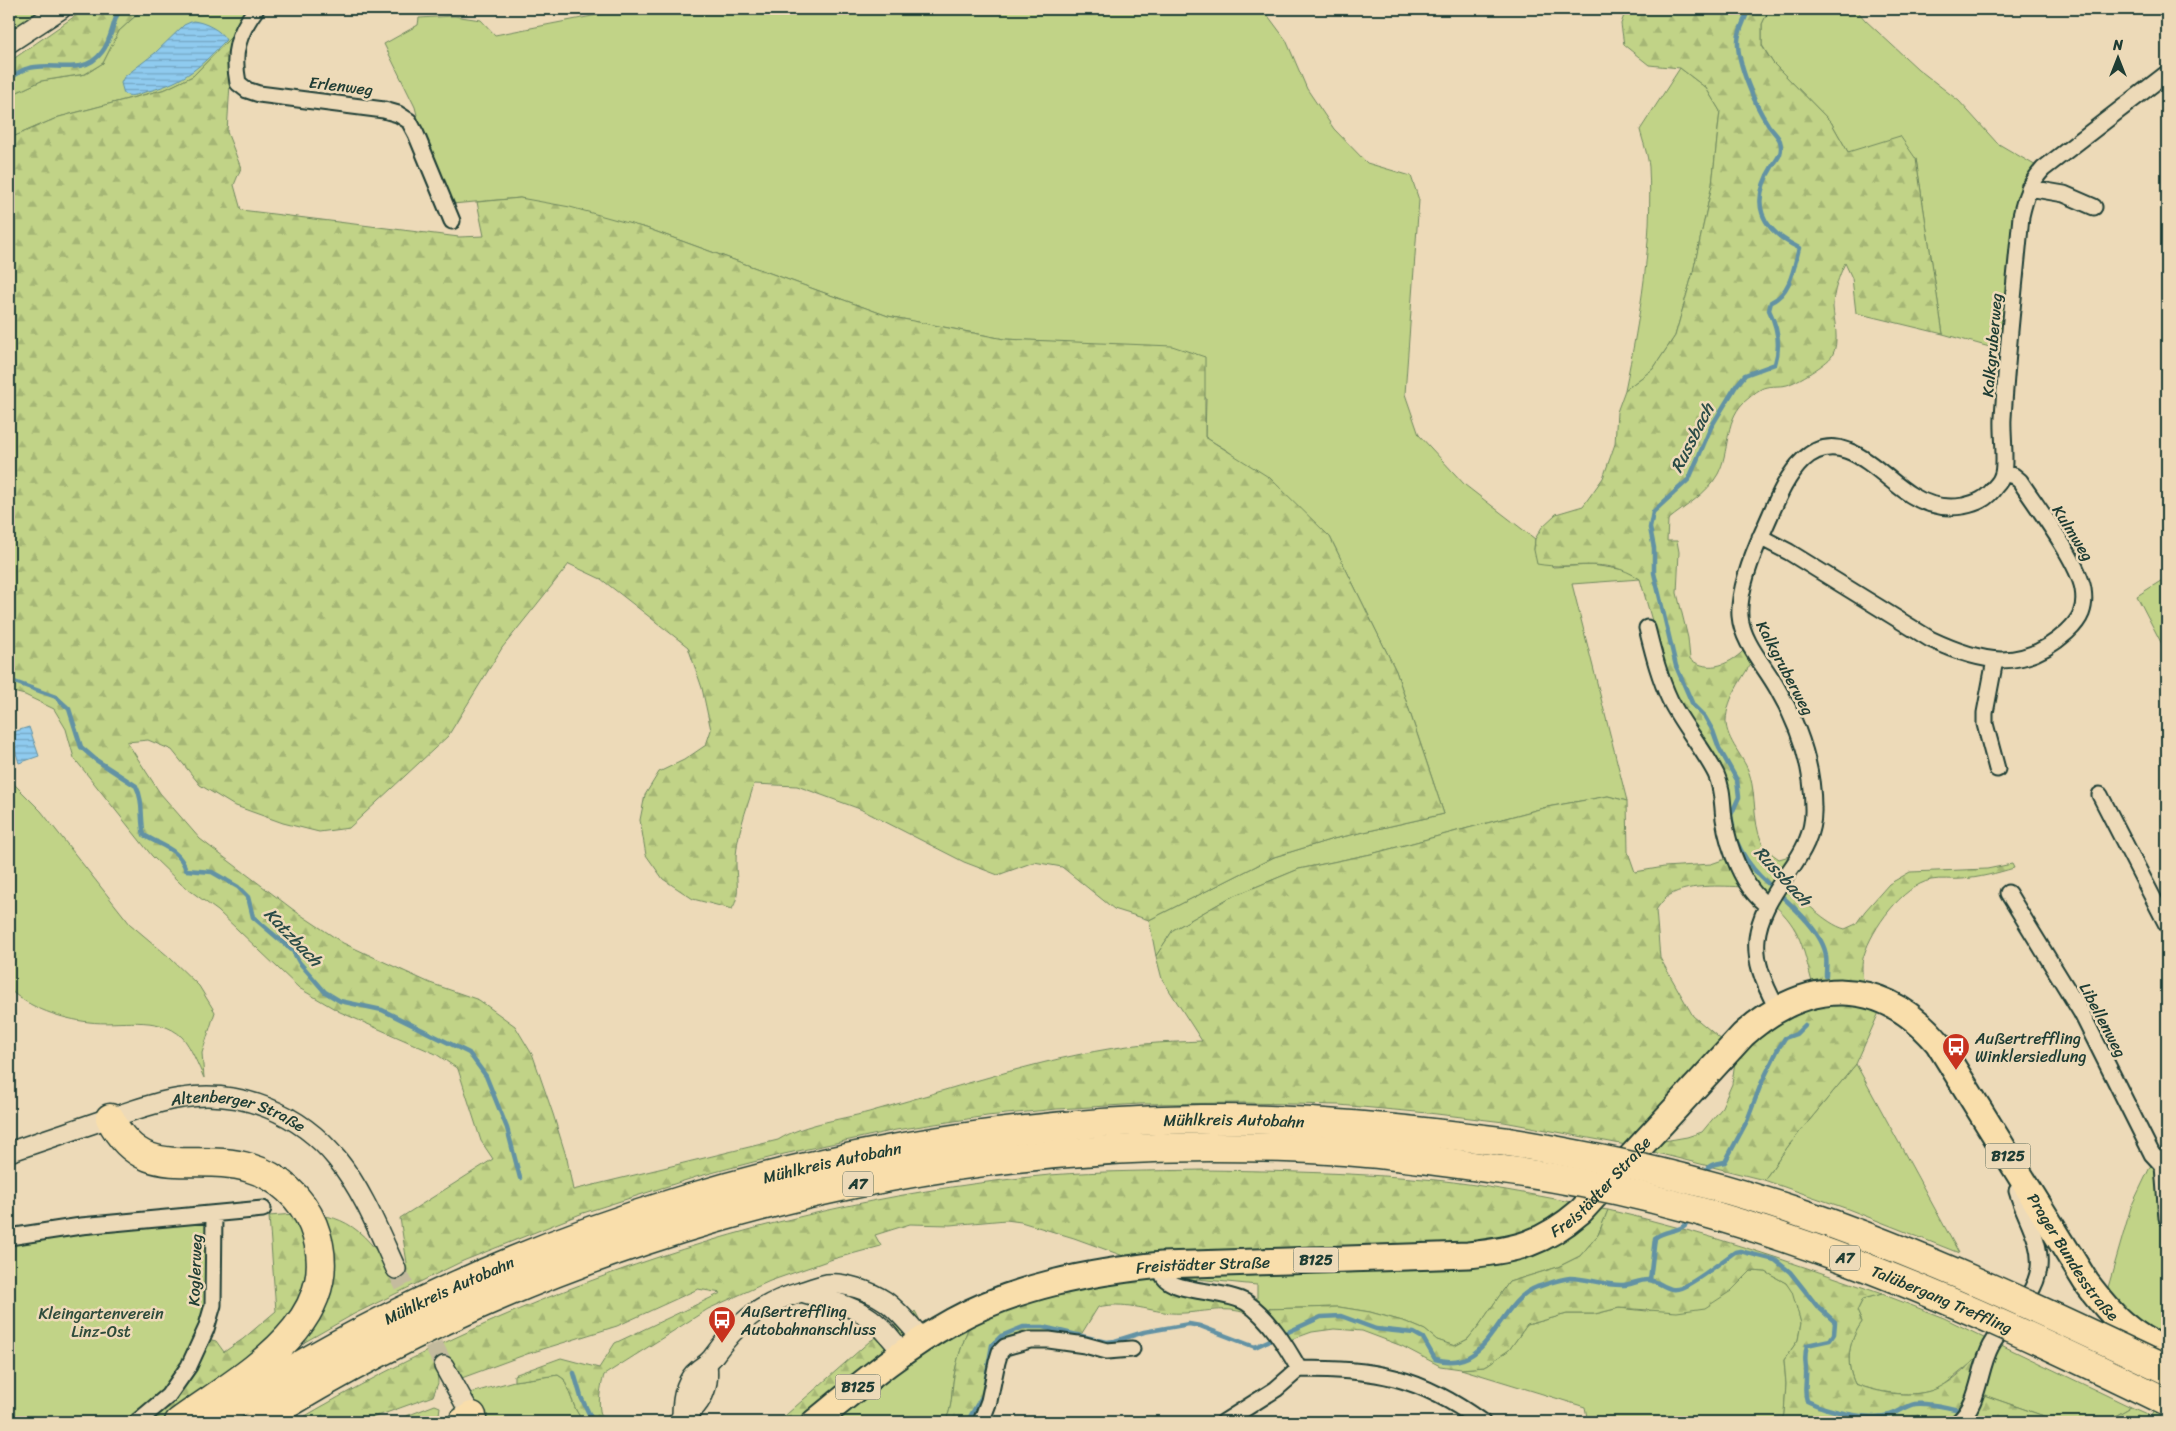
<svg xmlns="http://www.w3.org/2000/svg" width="2176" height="1431" font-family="Sriracha,sans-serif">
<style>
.green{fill:#c1d387;stroke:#70885e}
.forest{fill:url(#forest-firs);stroke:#70885e}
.water{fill:url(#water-rules);stroke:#6292a4}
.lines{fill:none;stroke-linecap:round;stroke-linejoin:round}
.stream{stroke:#6292a4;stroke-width:4.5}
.tertiary-tunnel{stroke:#c4bb9e;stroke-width:19;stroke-dasharray:19 9;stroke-linecap:butt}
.minor-casing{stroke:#1f3d34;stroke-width:19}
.tertiary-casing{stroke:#1f3d34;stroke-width:22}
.primary-casing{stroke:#1f3d34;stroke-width:29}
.motorway-casing{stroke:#1f3d34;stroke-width:31}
.minor{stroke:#eddab8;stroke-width:15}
.tertiary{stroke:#eddab8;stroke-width:19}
.primary{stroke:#f9deab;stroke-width:25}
.motorway{stroke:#f9deab;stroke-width:28}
.motorway-bridge-casing{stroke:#1f3d34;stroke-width:31;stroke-linecap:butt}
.motorway-bridge{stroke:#f9deab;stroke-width:28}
.labels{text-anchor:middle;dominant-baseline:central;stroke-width:5;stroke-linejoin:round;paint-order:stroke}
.shield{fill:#eddab8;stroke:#5d6c5c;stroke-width:1}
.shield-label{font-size:15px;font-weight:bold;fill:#1f3d34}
.street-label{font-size:16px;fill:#1f3d34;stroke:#eddab8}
.poi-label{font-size:16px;fill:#1f3d34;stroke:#eddab8;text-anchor:start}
.park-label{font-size:16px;fill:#2f4c3c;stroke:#eddab8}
.water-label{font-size:18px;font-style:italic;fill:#2a4b47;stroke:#eddab8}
</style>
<defs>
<pattern id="forest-firs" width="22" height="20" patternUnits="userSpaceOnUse" patternTransform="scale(1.25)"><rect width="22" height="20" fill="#c1d387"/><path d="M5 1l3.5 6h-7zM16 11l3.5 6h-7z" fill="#a5b675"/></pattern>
<pattern id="water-rules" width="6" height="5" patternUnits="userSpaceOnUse" patternTransform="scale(1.25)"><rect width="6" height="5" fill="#8fcbef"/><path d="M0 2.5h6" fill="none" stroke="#74a6c2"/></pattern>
</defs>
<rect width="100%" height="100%" fill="#eddab8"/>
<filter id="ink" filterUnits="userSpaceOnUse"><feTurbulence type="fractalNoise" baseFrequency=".02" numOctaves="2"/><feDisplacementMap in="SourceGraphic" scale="10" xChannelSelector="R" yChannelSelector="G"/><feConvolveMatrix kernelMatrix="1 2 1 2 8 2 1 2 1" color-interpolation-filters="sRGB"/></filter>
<g filter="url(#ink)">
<path class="green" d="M9,9H49L9,35Z
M143,9H248L233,35L193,76L166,89L59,117L15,136L9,141V96L41,81L86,74L103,63L119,31Z
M628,9L721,10L723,9H1263L1286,40L1307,89L1334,129L1367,163L1411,176L1419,200L1405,394L1419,435L1465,485L1535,539L1534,550L1553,567L1592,565L1626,570L1640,579L1572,584L1627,801L1608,796L1547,807L1371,854L1299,869L1229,898L1173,930L1156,956L1149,920L1274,857L1333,839L1444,814L1396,671L1330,537L1228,451L1205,437L1206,398L1082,343L1004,339L888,316L646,228L520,198L452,204L421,131L415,107L384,44L418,25L419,18L454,16L481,20L495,35Z
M1769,9H1856L1865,20L1918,69L1959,101L1997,143L2038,167L2027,185L2004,351L1943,334L1916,159L1848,152L1831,122L1773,63L1762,45V24Z
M1680,68L1706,88L1720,111L1712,185L1693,272L1675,336L1653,369L1625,390C1640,317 1653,242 1649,167C1648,155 1643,142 1640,130Z
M2167,577V654L2137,596Z
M9,779L41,811L130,924L169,957L199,986L215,1012L202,1053L204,1078C199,1067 190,1045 182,1037C158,1014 119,1026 89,1022C62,1019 29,1008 9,989Z
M1856,1064L1959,1253L1848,1209L1764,1180L1789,1145Z
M2152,1163L2158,1174L2167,1256V1337C2145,1326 2124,1311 2107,1291L2131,1207Z
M1594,1208L1608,1210L1598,1235L1580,1256L1558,1267L1509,1282L1480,1324L1468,1339L1454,1346L1437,1340L1425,1330L1406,1322L1370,1312L1339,1307L1264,1309L1257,1304V1285L1197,1279L1196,1285L1175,1277Z
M197,1220L203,1222L206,1227L207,1312L194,1347L164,1391L129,1422H9V1243L53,1236Z
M1751,1271L1766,1272L1786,1283L1793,1292L1801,1323L1798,1340L1784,1360L1786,1384L1784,1414L1781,1422H1588L1585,1407L1461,1369L1484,1367L1509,1350L1527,1325L1567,1314H1595L1619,1308L1647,1311L1731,1291Z
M1882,1294L1944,1318L1989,1340C1983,1353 1975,1360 1964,1369C1956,1375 1948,1383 1939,1388C1913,1399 1880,1393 1855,1384C1845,1362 1848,1342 1862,1322L1857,1311L1863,1299Z
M969,1326C963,1343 957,1359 954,1376C951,1392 953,1407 945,1422H828L908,1359Z
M1997,1343L2131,1407L2105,1422H2061L1978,1393Z
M558,1375L564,1379L576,1410L583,1422H487L467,1394L514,1381Z
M435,1405L440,1407L438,1422H391Z"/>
<path class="forest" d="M85,9H143L119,31L103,63L85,74L41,81L9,96V62Z
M1626,9H1769L1762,24V46L1773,63L1831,122L1848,152L1900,136L1916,159L1943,334L1856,313L1852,278L1845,263C1839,276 1833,292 1833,307C1834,321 1840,342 1832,356C1827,364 1797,382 1787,385C1779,387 1768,385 1761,389C1755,392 1748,399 1743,403C1724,423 1730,451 1718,474C1707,494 1685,506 1668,520L1667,541H1677L1679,552L1677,593L1688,638L1690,659C1709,674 1732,664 1747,647L1754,658C1743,678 1727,697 1726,721C1726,741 1745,757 1750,776C1756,796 1753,822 1761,840C1765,849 1772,854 1779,859L1793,855L1766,894L1761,892L1735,850L1724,792L1671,687L1640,579C1604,555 1574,571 1537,564L1534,550L1535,539L1542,527L1556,514L1583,506L1603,478L1615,444L1617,412L1625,390L1653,369L1675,336L1693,272L1712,185L1720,111L1706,88L1680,68L1649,65L1624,45L1621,24Z
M233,35L227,132L241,168L234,185L241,210L459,237L484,236L477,202L520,198L570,207L646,228L888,316L1004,339L1172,346L1205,357V437L1270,478L1330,537L1396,671L1444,814L1333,839L1274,857L1149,920L1114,909L1062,867L1034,862L998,875L964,862L860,809L797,786L754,784C747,809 735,837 736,864C736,880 741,895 732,909L693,899L663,879L646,855L640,820L645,795L659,772L684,760L706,745L711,730L702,688L688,647L601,579L569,564L502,648L448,736L349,828L319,832L283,823L233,805L200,785L172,750L148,740L127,742L160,793L200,839L295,911L343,943L430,983L479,1000L515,1026L533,1056L553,1114L567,1159L573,1190L778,1140C807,1122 843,1120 876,1110C962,1086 1057,1053 1145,1044C1164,1042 1183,1042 1202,1041L1162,979L1156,956L1173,930L1229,898L1299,869L1371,854L1547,807L1608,796L1627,801L1628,852L1635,872L1664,867L1711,864L1731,857L1744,887C1723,886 1683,883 1666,898C1662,901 1659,906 1656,910L1660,958L1693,1016L1723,1041L1626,1145L1504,1122L1428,1113L1339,1105L1243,1103L1140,1104L1057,1109L987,1116L896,1130L784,1154L696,1177L583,1213L463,1261L354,1314L259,1368L176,1422H143L208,1339L216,1341L224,1352L243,1339L276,1311L269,1216C315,1212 345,1210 376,1250C381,1257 385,1265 390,1272L407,1263L400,1218L493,1159L481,1141L458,1069L436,1054L340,1012L299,988L218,911L181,884L152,856L74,758L66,729L54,709L25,695L9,691V668L13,669L9,661V141L15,136L59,117L166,89L193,76Z
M2012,864L2014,868C1997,873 1979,878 1962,879C1952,880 1941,878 1931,880C1902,886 1872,929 1864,955C1861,963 1862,973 1863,982L1834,979L1812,982C1803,949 1801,928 1774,905L1784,888C1804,898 1825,924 1845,929L1856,924L1865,911L1889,884L1910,872L1987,869Z
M1834,999L1881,1008L1856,1064L1789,1145L1764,1180L1645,1150L1664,1141L1687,1137L1702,1132L1721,1109L1732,1084L1736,1053L1781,1015Z
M1204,1170C1281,1171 1359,1173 1436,1180C1483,1185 1529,1194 1576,1203L1556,1220L1497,1244L1129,1258L1074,1238L1021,1222L1006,1220L950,1225L910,1224L875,1235L881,1246L833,1259L770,1281L708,1309L604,1375C600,1390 596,1408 604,1422H583L576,1410L564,1379L558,1375L514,1381V1375L561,1358L599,1368L615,1343L721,1293L698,1289L617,1326L527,1354L459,1379L437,1369L438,1383L433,1396L361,1422H295C526,1286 783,1200 1050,1175C1101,1171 1153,1171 1204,1170Z
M1608,1210C1702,1231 1791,1262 1882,1294L1863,1299L1857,1311L1862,1322C1848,1342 1845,1363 1855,1384C1880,1393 1914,1400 1940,1387C1955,1380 1970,1364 1983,1353C1977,1378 1971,1406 1950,1422H1781L1784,1414L1786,1384L1784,1360L1798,1340L1801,1323L1792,1292L1786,1283L1766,1272L1751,1271L1731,1291L1705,1308L1677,1312L1619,1308L1595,1314H1567L1527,1325L1509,1350L1484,1367L1461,1369L1440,1366L1402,1346L1362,1331L1334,1329L1312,1332L1287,1341L1264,1309L1339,1307L1370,1312L1406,1322L1425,1330L1437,1340L1455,1346L1468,1339L1480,1324L1509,1282L1558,1267L1580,1256L1598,1235Z
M1147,1274L1172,1289L1245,1308L1260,1323C1256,1320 1252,1316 1248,1314C1224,1304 1195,1315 1171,1313C1145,1310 1124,1301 1098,1307L1079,1338L1006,1341L976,1422H945C953,1407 951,1392 954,1376C957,1359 963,1343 969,1326L1034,1295Z
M915,1311L923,1326L873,1362L799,1422H778L870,1341L911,1316Z
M2167,1386V1422H2105L2131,1407L2151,1416Z
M1978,1393L2061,1422H1961Z"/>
<path class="water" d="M193,21C204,22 221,30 226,40C200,67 186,81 149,91C139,93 134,98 124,94L121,83L124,77L155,53L184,25Z
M29,727L39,756L19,763L10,733Z"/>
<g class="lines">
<path class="stream" d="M9,79C14,76 20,71 26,69C51,60 83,78 102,52C112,40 112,22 120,9
M9,680L56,697L69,709L81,747L96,760L136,786C144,801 140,819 144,835C161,846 180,849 186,870L212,872L238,887L248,897L253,917L293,951L299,962L325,992L340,1001L382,1010L469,1053L486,1076L507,1128L520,1178
M1733,826L1731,815L1739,797L1737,780L1719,748L1713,731L1705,717L1693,705L1676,666L1654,573V548L1650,528L1653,512L1689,479L1711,427L1736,386L1745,375L1775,364C1781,345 1778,328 1769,310L1771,302C1791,293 1794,267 1799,248C1760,229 1749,203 1773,165C1779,157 1783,152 1780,141C1778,135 1770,129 1767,123C1755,105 1737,62 1738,41C1738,30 1746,19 1748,9
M1736,840C1742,854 1749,865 1760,876C1779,895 1823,928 1826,956C1827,962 1826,969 1826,976
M1704,1174C1707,1164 1716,1164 1725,1162L1747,1121L1761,1084L1778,1049L1785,1038L1796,1034L1805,1025
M1650,1280L1655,1238C1667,1228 1684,1234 1690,1217
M574,1373L581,1397L593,1422
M967,1422L983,1395L992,1345L1001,1336L1023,1327H1043L1107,1342L1115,1341L1144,1332L1189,1324L1200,1326L1255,1347L1321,1317L1341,1316L1376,1329L1414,1333L1423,1338L1435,1359C1491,1375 1496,1302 1537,1287C1547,1284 1559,1279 1570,1278C1588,1278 1605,1286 1623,1285C1631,1285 1641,1279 1649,1280C1660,1281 1668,1293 1681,1288C1699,1280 1719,1263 1735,1252L1740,1251L1775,1260L1790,1272L1817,1306L1835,1322L1834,1334L1830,1340L1807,1345C1803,1360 1807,1363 1806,1377C1806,1387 1804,1392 1807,1401C1827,1411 1869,1421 1890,1415C1898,1413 1906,1406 1915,1404C1929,1402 1947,1408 1961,1410"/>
<path class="tertiary-tunnel" d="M396,1269L444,1366"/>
<defs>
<path id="minor" d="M256,9C238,34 232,52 238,83L247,90L259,94L384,110L398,114L409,121L416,134L452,221
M2029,188L2064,194L2094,207
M1760,537L1789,552L1930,639C1981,663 2022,673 2067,632C2081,619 2086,608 2083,589C2078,561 2037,507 2020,481L2014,476L2003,473
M1647,628C1653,652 1659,677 1670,700C1683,726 1703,748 1716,774C1723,789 1722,803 1724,819C1728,846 1743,889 1767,905
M1995,660L1985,713V724L1997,769
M2100,795L2167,925
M2008,893L2081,1012L2152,1154L2163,1166
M1777,1008C1746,952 1751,924 1788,873C1803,852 1814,833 1813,808C1813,766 1798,724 1777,688C1765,666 1742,642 1740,616C1738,589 1754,551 1765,527C1775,505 1785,477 1803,460C1842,424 1880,476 1911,495C1927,505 1945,509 1963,506C1977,503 1987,499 1995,487C1998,484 2002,478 2003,473C2006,460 2002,433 2003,418C2007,351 2015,283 2021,216C2025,198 2030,183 2043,169L2166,74
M2167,1155L2163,1166L2167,1218
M9,1237L81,1226L263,1209
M1162,1265C1162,1269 1162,1274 1164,1277C1174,1293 1227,1290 1247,1303C1269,1318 1286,1346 1299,1369L1276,1389L1224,1422
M1299,1369C1376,1369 1419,1376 1482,1422
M137,1422L168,1396L189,1366L206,1329L213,1305L214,1214
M981,1422L989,1401L997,1362L1000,1352L1005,1347L1030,1340H1049L1085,1345L1107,1351L1132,1349
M1958,1422C1980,1404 1978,1370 1991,1346C2005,1320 2035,1299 2039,1268C2042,1240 2024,1216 2017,1191"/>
<g id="tertiary">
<path d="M9,43L61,9"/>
<path id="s1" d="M9,1152C42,1141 76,1129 109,1118C133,1111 157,1101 182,1098C241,1089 300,1113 337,1159C363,1191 379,1232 396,1269"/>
<path d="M802,1292C850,1308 871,1307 902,1353"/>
<path d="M444,1366L465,1404L477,1422"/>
<path d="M682,1416C682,1401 685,1380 698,1370C703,1366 707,1364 712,1358C737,1323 759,1304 801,1292C810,1289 818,1286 827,1284C845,1282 870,1291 885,1301C899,1311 911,1326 922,1339"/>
<path d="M678,1422C683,1414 690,1413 696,1406C706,1394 709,1379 707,1364"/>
</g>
<g id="primary">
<path id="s2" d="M815,1422C859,1386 902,1349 953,1321C1016,1286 1091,1272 1162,1265L1468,1255C1516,1250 1543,1244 1581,1211L1743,1035C1806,978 1881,975 1938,1043L2086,1282C2112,1316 2128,1334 2167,1351"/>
</g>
<g id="motorway">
<path d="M110,1118C143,1185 195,1151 250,1168C278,1176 302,1198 313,1225C351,1321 242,1376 179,1422"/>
<path id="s3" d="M208,1422C502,1229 850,1124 1201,1119C1304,1118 1406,1129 1508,1142"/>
<path d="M258,1422C539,1246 880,1147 1211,1147C1263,1147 1316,1148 1367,1153C1413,1157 1458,1164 1503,1170"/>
<path d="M463,1422L472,1416"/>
</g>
</defs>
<use href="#minor" class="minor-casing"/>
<use href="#tertiary" class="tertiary-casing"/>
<use href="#primary" class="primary-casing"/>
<use href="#motorway" class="motorway-casing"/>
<use href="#minor" class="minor"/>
<use href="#tertiary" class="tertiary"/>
<use href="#primary" class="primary"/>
<use href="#motorway" class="motorway"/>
<defs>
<g id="motorway-bridge">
<path d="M1508,1142C1605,1158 1701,1179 1795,1211C1923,1254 2045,1312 2167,1370"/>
<path id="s4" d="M1503,1170C1740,1201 1955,1299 2167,1402"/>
</g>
</defs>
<use href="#motorway-bridge" class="motorway-bridge-casing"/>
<use href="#motorway-bridge" class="motorway-bridge"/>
</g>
</g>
<defs>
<symbol id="bus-pin" viewBox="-11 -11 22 30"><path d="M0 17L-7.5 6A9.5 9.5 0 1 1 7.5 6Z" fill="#c8321e" stroke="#eddab8"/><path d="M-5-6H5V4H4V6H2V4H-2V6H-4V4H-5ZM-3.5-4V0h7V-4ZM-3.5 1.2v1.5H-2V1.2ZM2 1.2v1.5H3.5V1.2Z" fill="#fff"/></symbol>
</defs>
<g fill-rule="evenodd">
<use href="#bus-pin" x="1940" y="1031" width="32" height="43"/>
<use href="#bus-pin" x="706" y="1304" width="32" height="43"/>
</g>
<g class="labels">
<g class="shield">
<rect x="1985.5" y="1143.5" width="45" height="25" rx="4"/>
<rect x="843" y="1171.5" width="30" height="25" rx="4"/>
<rect x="1830" y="1245.5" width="30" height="25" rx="4"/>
<rect x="1293.5" y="1247.5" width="45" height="25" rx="4"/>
<rect x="835.5" y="1374.5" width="45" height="25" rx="4"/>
</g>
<g class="shield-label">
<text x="2008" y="1156">B125</text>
<text x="858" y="1184">A7</text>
<text x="1845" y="1258">A7</text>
<text x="1316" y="1260">B125</text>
<text x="858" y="1387">B125</text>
</g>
<g class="street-label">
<text transform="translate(341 86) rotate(7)">Erlenweg</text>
<text transform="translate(1992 345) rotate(-85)">Kalkgruberweg</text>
<text transform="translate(2073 533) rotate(58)">Kulmweg</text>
<text transform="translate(1785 668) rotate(62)">Kalkgruberweg</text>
<text transform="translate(2103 1020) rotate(62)">Libellenweg</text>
<text stroke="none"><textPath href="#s1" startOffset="240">Altenberger Straße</textPath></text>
<text stroke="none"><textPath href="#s3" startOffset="1085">Mühlkreis Autobahn</textPath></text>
<text stroke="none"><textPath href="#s3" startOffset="680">Mühlkreis Autobahn</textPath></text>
<text stroke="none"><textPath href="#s2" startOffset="850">Freistädter Straße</textPath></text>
<text stroke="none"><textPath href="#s2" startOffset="1534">Prager Bundesstraße</textPath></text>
<text stroke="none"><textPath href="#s2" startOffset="430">Freistädter Straße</textPath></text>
<text transform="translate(195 1270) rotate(-88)">Koglerweg</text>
<text stroke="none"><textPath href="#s3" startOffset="275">Mühlkreis Autobahn</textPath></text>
<text stroke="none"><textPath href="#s4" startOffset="459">Talübergang Treffling</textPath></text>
</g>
<g class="poi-label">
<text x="1975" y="1038">Außertreffling<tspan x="1975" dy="18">Winklersiedlung</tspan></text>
<text x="741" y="1311">Außertreffling<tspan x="741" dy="18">Autobahnanschluss</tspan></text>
</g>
<g class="park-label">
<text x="101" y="1313">Kleingartenverein<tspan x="101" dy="18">Linz-Ost</tspan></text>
</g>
<g class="water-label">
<text transform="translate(1692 438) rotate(-63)">Russbach</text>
<text transform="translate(1783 876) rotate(47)">Russbach</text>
<text transform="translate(293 937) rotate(46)">Katzbach</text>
</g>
</g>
<rect width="2176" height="1431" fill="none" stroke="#eddab8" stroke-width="30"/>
<rect x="15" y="15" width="2146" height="1401" fill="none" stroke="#1f3d34" stroke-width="2" filter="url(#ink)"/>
<g transform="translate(2118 58)" stroke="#eddab8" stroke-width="4" paint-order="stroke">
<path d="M0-4L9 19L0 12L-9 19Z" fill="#1f3d34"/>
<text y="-8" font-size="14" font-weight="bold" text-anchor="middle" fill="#1f3d34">N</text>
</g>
</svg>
